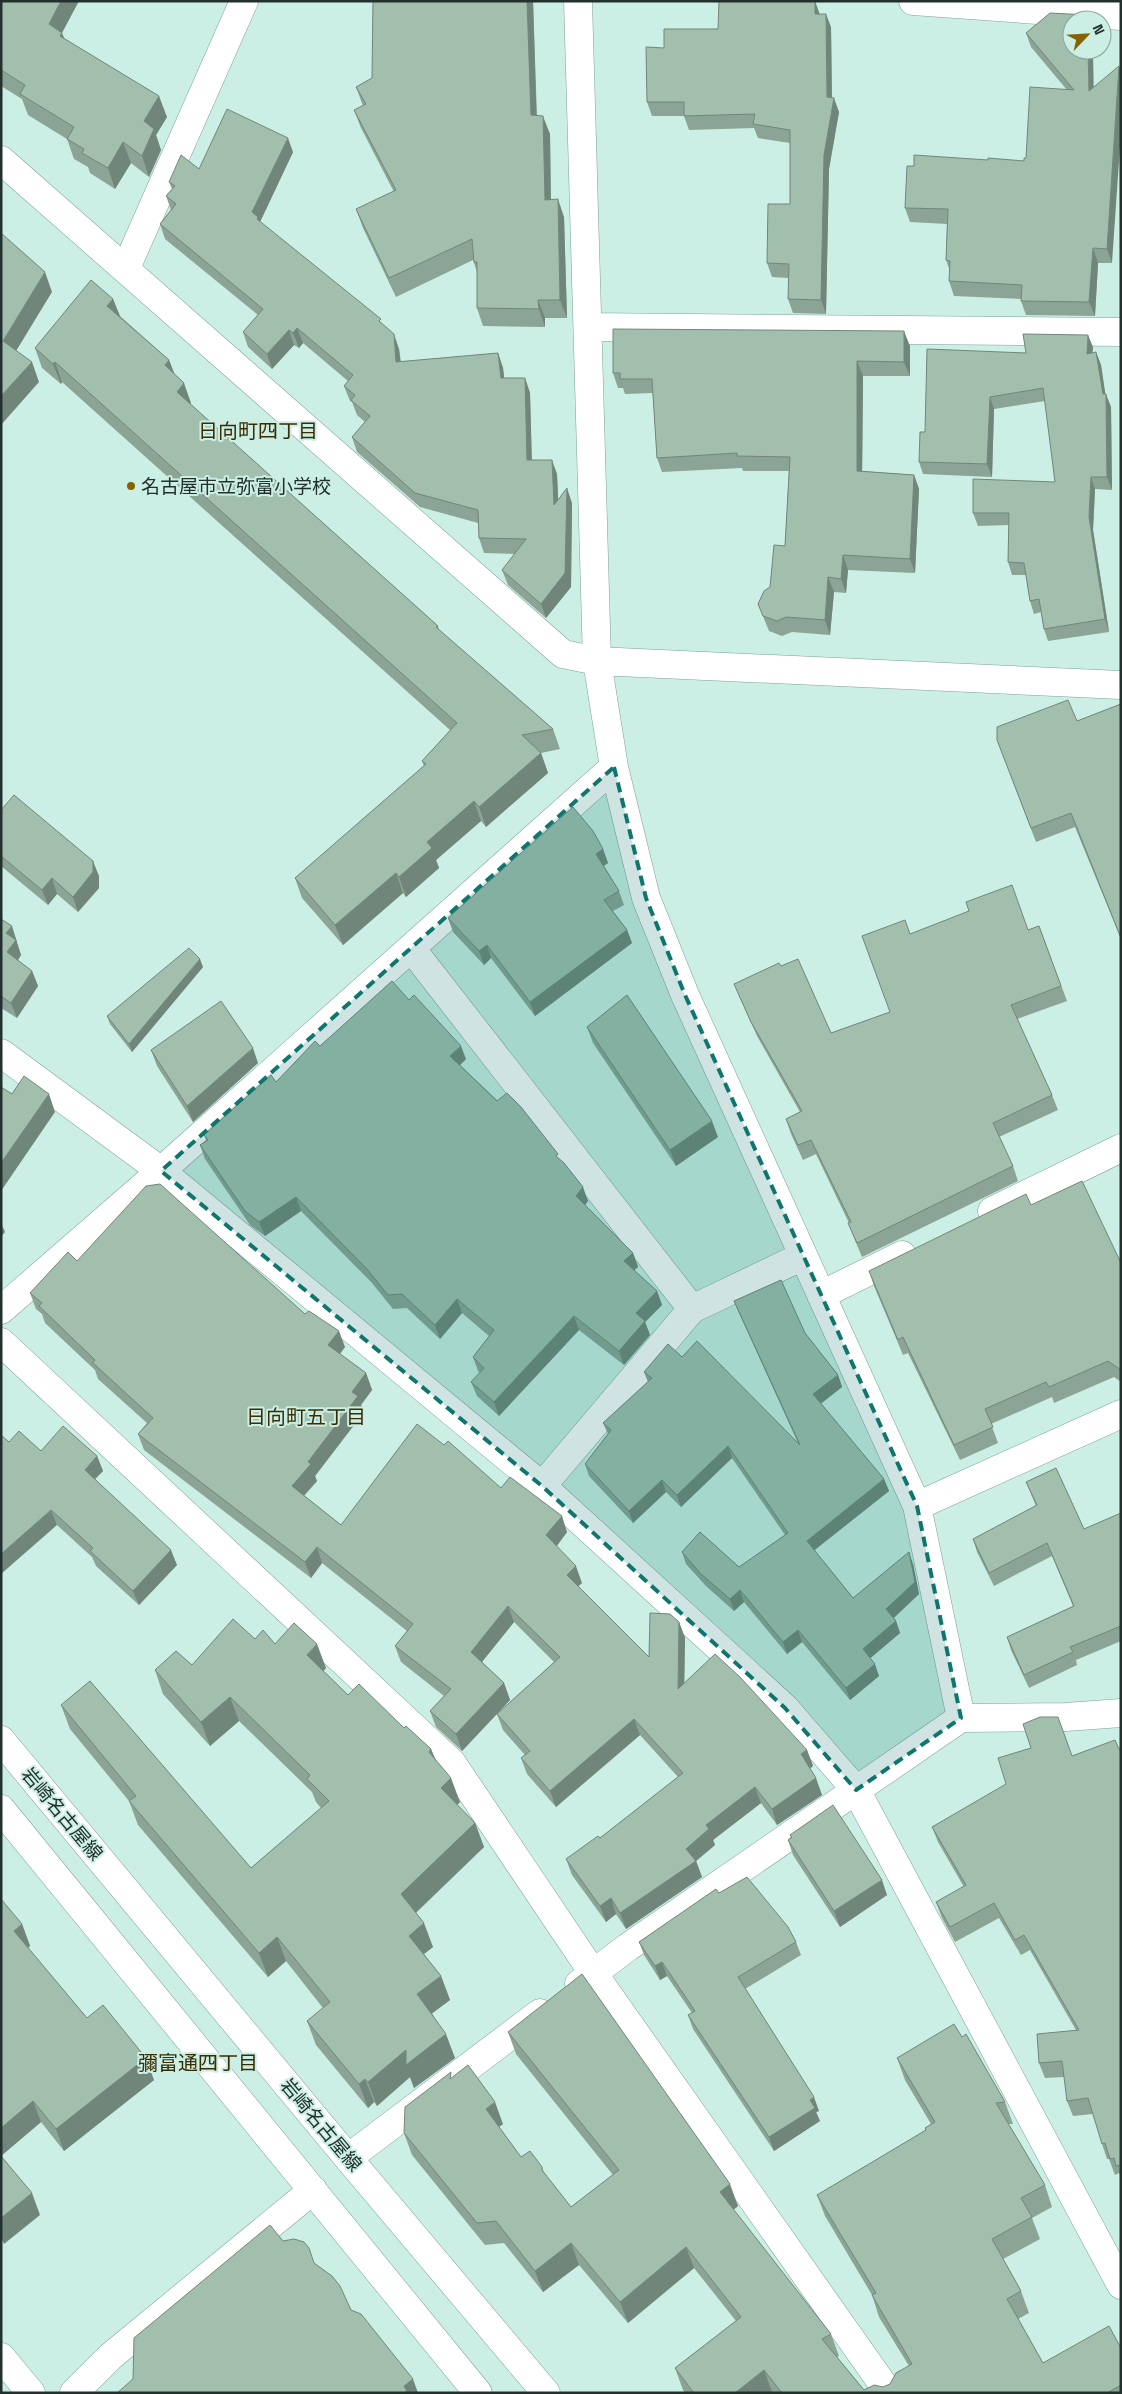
<svg xmlns="http://www.w3.org/2000/svg" width="1122" height="2394" font-family="'Space Grotesk','Noto Sans JP',sans-serif">
<style>
.lines{fill:none;stroke-linecap:round;stroke-linejoin:round}
.street-casing{stroke:#7ea097;stroke-width:29}
.secondary-casing{stroke:#7ea097;stroke-width:29}
.street{stroke:#fff;stroke-width:28}
.secondary{stroke:#fff;stroke-width:28}
.wall{fill:#8ba496}
.shaded-wall{fill:#71867a}
.building{fill:#a2bfae;stroke:#71867a}
.marked{fill:#0f766e;fill-opacity:0.2;stroke:#0f766e;stroke-width:4;stroke-dasharray:10 6;stroke-linejoin:round}
.poi-dot{fill:#866300;stroke:#cbefe5;stroke-width:2}
.labels{text-anchor:middle;dominant-baseline:central;stroke-width:4;stroke-linejoin:round;paint-order:stroke}
.poi-label{font-size:19px;fill:#23312e;stroke:#cbefe5;text-anchor:start}
.street-label{font-size:19px;fill:#23312e;stroke:#cbefe5}
.neighbourhood-label{font-size:20px;fill:#3c2c02;stroke:#cbefe5}
</style>
<rect width="100%" height="100%" fill="#cbefe5"/>
<g class="lines">
<defs>
<path id="street" d="M578,1L597,661L614,767L646,898L685,995L917,1506L961,1718
M913,1L1121,16
M1,160L563,654L597,661L1121,685
M126,268L244,1
M588,327L1121,332
M411,948L692,1309
M1,1053L161,1171L542,1486L785,1708L856,1790L1121,2285
M992,1211L1121,1148
M821,1295L902,1255
M1,1310L161,1171L614,767
M1,1342L452,1763L593,1973L889,2393
M542,1486L692,1309L803,1256
M917,1506L1121,1414
M579,1984L628,1947L961,1718L1066,1717L1121,1713
M348,2158L540,2013
M1,2357L31,2393
M74,2393L111,2356L313,2190"/>
<path id="secondary" d="M1,1740L348,2158L546,2393
M1,1809L478,2393"/>
</defs>
<use href="#street" class="street-casing"/>
<use href="#secondary" class="secondary-casing"/>
<use href="#street" class="street"/>
<use href="#secondary" class="secondary"/>
</g>
<path class="wall" d="M1,1L62,33L64,38L167,117L156,135L161,150L149,177L131,163L115,189L90,173L88,167L74,159L67,139L28,115L22,99L1,86Z
M373,1H533L537,116L550,134L551,200L564,217L567,318H545V327L483,326L477,308V272L473,260L396,297L363,228L356,209L394,192L361,128L354,110L363,106L356,87L372,78Z
M820,14L831,27L832,97L839,112L829,169L826,314L793,313L788,299L789,278L772,277L767,263L790,204V143L758,138L754,128L689,130L684,116H652L647,102L664,48L718,29Z
M1026,33L1094,87L1112,263H1098L1095,316L1026,315L1021,301V299L954,296L949,281L950,271L946,260L947,224L910,222L905,208L914,166L988,160L1024,161L1026,158L1067,90L1031,47Z
M293,152L260,222L383,325L399,349L401,362L498,353L503,368L504,378H525L530,393L532,460L557,474L558,499L572,503L571,587L546,618L508,585L502,570L515,554L484,553L479,538L478,523L420,507L357,452L352,437L365,422L357,415L352,402L350,401L344,386L348,381L303,343L299,348L294,345L272,369L248,347L243,332L258,315L165,239L160,224L171,210L166,196L172,189L169,182L199,169Z
M113,299L120,316L169,360L174,374L191,403L190,404L438,626L439,630L553,729L560,749L541,753L548,773L486,827L481,821L436,860L439,868L406,897L403,893L343,945L302,898L295,878L424,766L422,761L450,730L62,382L61,384L42,368L35,348Z
M910,346V376H863L862,471L914,475L919,489L915,573L848,570L846,593L834,592L830,635L792,632L782,636L769,631L758,604L770,587L785,546L789,471H743L742,468L662,472L657,458L653,393L625,394L623,388H618L613,373Z
M1093,347L1092,353L1096,352L1101,365L1105,394L1111,407L1112,490L1095,489L1093,530L1109,632L1048,641L1044,629L1041,612L1034,614L1030,601L1026,575H1012L1008,562L1009,525L978,526L973,513L1055,482L1045,401L994,409L992,477L923,474L919,462L925,432L1026,353Z
M1121,704V939L1075,827L1036,842L997,740L1077,721Z
M1,810L99,876V888L78,912L57,894L48,905L1,866Z
M603,849L608,863L604,866L619,891L624,905L613,911L627,930L632,943L535,1016L491,958L484,965L453,932L448,918Z
M1,919L17,941L16,942L21,955L18,960L32,971L38,986L17,1018L1,1008Z
M1039,926L1067,1001L1017,1019L1052,1095L1058,1110L999,1137L1013,1166L1018,1181L862,1257L854,1238L848,1223H849L816,1154L803,1160L791,1134L786,1119L800,1112L757,1036L740,998L734,984L781,966L831,1033L890,1012L910,934L1028,930Z
M203,967L132,1052L110,1024L107,1016Z
M409,1000L466,1059L460,1065L559,1159L588,1201L585,1205L633,1253L638,1267L634,1270L657,1291L662,1305L645,1322L650,1335L624,1365L579,1330L499,1416L477,1396L471,1382L480,1373L478,1371L473,1357L489,1336L462,1313L440,1339L407,1308L393,1309L372,1283L301,1211L265,1236L250,1225L205,1159L200,1145L206,1140L204,1135L276,1082L320,1046Z
M587,1027L718,1137L676,1166L593,1043Z
M151,1050L258,1063L193,1122L157,1066Z
M1031,1205L1121,1263V1382L1114,1377L1054,1403L1052,1397L991,1424L998,1443L960,1460L908,1353L903,1355L874,1286L869,1271Z
M77,1261L305,1314L345,1347L340,1354L366,1373L372,1390L361,1405L364,1412L315,1476L317,1481L304,1496L341,1525L444,1445L501,1488L567,1532L557,1546L582,1583L578,1586L649,1657L679,1622L685,1638L684,1683L807,1750L813,1766L810,1768L822,1795L777,1825L761,1803L713,1840L715,1845L696,1861L702,1877L626,1929L616,1914L606,1922L572,1875L566,1859L600,1838L678,1777L640,1735L556,1807L527,1774L521,1758L525,1755L503,1730L497,1714L554,1662L514,1622L482,1662L504,1683L510,1700L462,1751L436,1727L430,1711L444,1696L401,1662L395,1646L407,1631L322,1563L311,1578L144,1450L138,1434L147,1423L98,1379L95,1370L45,1323L42,1314L36,1309L30,1293Z
M734,1301L805,1333L838,1375L842,1387L821,1404L884,1479L889,1491L814,1550L853,1598L913,1564L919,1594L894,1618L896,1621L900,1633L870,1658L879,1676L850,1700L802,1642L787,1654L744,1602L734,1611L706,1586L686,1564L682,1552L739,1567L785,1535L732,1458L681,1507L666,1492L633,1523L589,1476L585,1464L608,1434L603,1423L648,1382L644,1372L682,1357L798,1443L739,1313Z
M9,1442L41,1451L97,1456L103,1471L95,1479L177,1565L139,1605L96,1566L92,1557L57,1525Z
M1026,1482L1084,1529L1121,1513V1641L1076,1660L1077,1665L1029,1688L1011,1650L1007,1637L1073,1606L1052,1556L994,1586L977,1552L973,1539L1036,1506Z
M255,1639L275,1644L326,1668L323,1671L348,1695L404,1728L431,1749L435,1758L460,1802L457,1805L475,1823L484,1847L416,1913L433,1947L424,1954L441,1976L450,2000L432,2013L455,2058L414,2088L410,2077L377,2106L374,2102L368,2108L316,2045L307,2021L323,2008L286,1961L268,1977L138,1825L129,1801L70,1729L61,1705L251,1868L321,1808L316,1802L312,1792L239,1721L210,1746L163,1694L155,1670L192,1665Z
M1119,1749H1121V2178L1119,2173L1115,2175L1109,2159H1107L1102,2144L1093,2114L1073,2116L1067,2101L1064,2077L1045,2078L1039,2063L1076,2030L1030,1950L1021,1955L999,1918L955,1942L942,1918L936,1902L964,1887L938,1842L932,1827L1072,1756Z
M790,1835L887,1895L840,1927L793,1855L788,1840L791,1837Z
M719,1893L796,1942L801,1955L745,1989L819,2111L816,2112L820,2121L774,2151L693,2029L688,2015L692,2013L667,1976L660,1980L644,1955L639,1942Z
M22,1924L30,1946L28,1948L87,2018L154,2080L64,2151L41,2122L1,2156Z
M508,2032L738,2206L733,2210L831,2334L839,2356L837,2357L864,2390L883,2387L890,2384L909,2366L879,2317L872,2295L825,2216L817,2195L926,2130L925,2128L931,2124L905,2080L897,2058L962,2037L1005,2102L1013,2124H1008L1045,2185L1052,2207L1032,2218L1040,2239L1003,2259L1021,2291L1029,2313L1018,2319L1043,2363L1121,2348V2393H772V2392L770,2393H685L683,2390L675,2368L736,2321L694,2268L628,2323L579,2265L543,2292L504,2243L485,2245L412,2155L404,2133L453,2077L503,2124L499,2127L521,2157L542,2167L544,2173L571,2207L613,2175L516,2054Z"/>
<path class="shaded-wall" d="M61,1H79L62,33L70,53L49,24Z
M527,1H533L537,133L531,115Z
M815,1L820,15L815,14Z
M826,14L831,27L832,107L834,98L839,112L829,169L826,314L821,300L824,155L827,97Z
M1088,50H1093L1094,105L1089,91Z
M1119,66L1121,71V132L1112,263L1107,249Z
M159,96L167,117L156,135L161,150L149,177L142,156L144,121Z
M543,116L550,134L551,218L545,200Z
M288,138L293,152L260,222L252,212Z
M123,142L131,163L115,189L108,168Z
M558,199L564,217L567,318L560,300Z
M1093,248L1098,263L1095,316L1089,302Z
M45,272L52,292L10,361L3,341Z
M113,299L121,319L107,306Z
M538,300L545,318V327L539,309Z
M297,328L303,343L299,348L293,333Z
M289,330L294,345L272,369L267,354Z
M904,331L910,346V376L904,362Z
M394,334L399,349L402,377L396,362Z
M1088,335L1093,347L1091,366L1087,354Z
M1096,352L1101,365L1106,398V394L1111,407L1112,490L1107,477L1103,394Z
M498,353L503,368L506,393L501,378Z
M169,360L177,380L165,365Z
M857,361L863,376L862,486L857,471Z
M32,362L39,382L1,425V396Z
M55,362L62,382L61,384L53,364Z
M525,378L530,393L532,475L527,460Z
M184,383L191,403L184,411L177,392Z
M990,397L994,409L992,477L987,464Z
M552,460L557,474L559,520L554,505Z
M914,475L919,489L915,573L910,559Z
M1091,477L1095,489L1093,530L1109,632L1105,619L1089,517Z
M567,488L572,503L571,587L546,618L541,604Z
M843,555L848,570L846,593L841,579Z
M828,577L834,592L830,635L825,620Z
M541,753L548,773L486,827L479,807Z
M474,801L481,821L436,860L439,868L406,897L399,877L427,842Z
M603,849L608,863L601,867L596,854Z
M93,861L99,876V888L78,912L73,897Z
M396,873L403,893L343,945L335,925Z
M52,878L57,894L48,905L42,890Z
M12,926L21,955L13,968L7,952L6,933Z
M627,930L632,943L535,1016L530,1002Z
M487,945L491,958L484,965L479,951Z
M200,959L203,967L132,1052L129,1044Z
M32,971L38,986L17,1018L11,1003Z
M461,1046L466,1059L455,1070L450,1056Z
M253,1048L258,1063L193,1122L187,1106Z
M49,1094L55,1112L1,1191V1163Z
M712,1121L718,1137L676,1166L670,1150Z
M583,1187L588,1201L581,1210L576,1196Z
M296,1197L301,1211L265,1236L259,1222Z
M1,1223L5,1232L1,1237Z
M633,1253L638,1267L629,1275L624,1261Z
M657,1291L662,1305L645,1322L650,1335L624,1365L619,1351L636,1313Z
M457,1299L462,1313L440,1339L435,1325Z
M574,1316L579,1330L499,1416L494,1402Z
M339,1331L345,1347L334,1361L328,1345Z
M366,1373L372,1390L361,1405L364,1412L315,1476L317,1481L298,1502L292,1486L352,1392Z
M838,1375L842,1387L817,1406L813,1394Z
M728,1446L732,1458L681,1507L677,1495Z
M97,1456L103,1471L90,1484L85,1470Z
M884,1479L889,1491L811,1553L807,1541Z
M662,1480L666,1492L633,1523L629,1511Z
M51,1510L57,1525L1,1574V1554Z
M562,1516L567,1532L552,1552L546,1535Z
M317,1547L322,1563L311,1578L305,1562Z
M171,1550L177,1565L139,1605L133,1591Z
M909,1552L913,1564L919,1594L890,1621L886,1609Z
M576,1566L582,1583L573,1591L567,1575Z
M740,1590L744,1602L734,1611L730,1599Z
M508,1606L514,1622L477,1668L471,1652Z
M896,1621L900,1633L867,1661L863,1649Z
M679,1622L685,1638L684,1705L678,1689Z
M798,1630L802,1642L787,1654L783,1642Z
M317,1644L326,1668L316,1679L307,1655Z
M875,1664L879,1676L850,1700L846,1688Z
M504,1683L510,1700L462,1751L456,1734Z
M230,1697L239,1721L210,1746L201,1722Z
M634,1719L640,1735L556,1807L550,1791Z
M431,1749L440,1773L429,1752Z
M807,1750L813,1766L807,1771L801,1754Z
M451,1778L460,1802L450,1812L441,1788Z
M816,1778L822,1795L777,1825L772,1809Z
M755,1787L761,1803L713,1840L715,1845L696,1861L702,1877L626,1929L620,1913L686,1849L706,1825Z
M475,1823L484,1847L410,1918L401,1894Z
M882,1880L887,1895L840,1927L834,1911Z
M611,1898L616,1914L606,1922L600,1906Z
M424,1923L433,1947L417,1959L409,1936Z
M22,1924L30,1946L22,1952L14,1931Z
M277,1937L286,1961L268,1977L259,1953Z
M662,1962L667,1976L660,1980L655,1966Z
M441,1976L450,2000L426,2018L417,1994Z
M446,2034L455,2058L414,2088L410,2077L377,2106L368,2082L406,2050Z
M146,2058L154,2080L64,2151L56,2129Z
M365,2079L374,2102L368,2108L359,2084Z
M814,2097L819,2111L816,2112L820,2121L774,2151L769,2137Z
M33,2101L41,2122L1,2156V2128Z
M495,2102L503,2124L494,2130L486,2109Z
M730,2184L738,2206L728,2214L720,2192Z
M32,2193L40,2215L4,2244L1,2237V2218Z
M571,2243L579,2265L543,2292L535,2271Z
M686,2247L694,2268L628,2323L620,2302Z
M764,2370L772,2392L770,2393H735Z
M413,2379L418,2393H404V2386Z"/>
<path class="building" d="M1,1H61L49,24L62,33L60,36L159,96L144,121L154,129L142,156L123,142L108,168L82,153L84,149L67,139L74,127L20,94L25,85L1,70Z
M373,1H527L531,115L543,116L545,200L558,199L560,300H538L539,309L477,308V262H474L472,239L389,278L356,209L396,190L354,110L366,104L356,87L372,78Z
M719,1H815V14H826L827,97L834,98L824,155L821,300L788,299L789,264L767,263L768,204H790V130L753,124L755,114L684,116V102H647L646,47L664,48V29H718Z
M1050,13L1088,15V20H1072V50H1088L1089,91L1119,66L1107,249L1093,248L1089,302L1021,301L1022,285L949,281L950,261L946,260L948,209L905,208L907,166H914V155L988,160V158L1024,161V158H1026L1030,87L1074,90L1026,33Z
M227,109L288,138L252,212L258,217L257,219L381,319L379,321L394,334L396,362L498,353L501,378H525L527,460H552L554,505L567,488L565,573L541,604L502,570L526,539L479,538L478,510L415,493L352,437L370,416L351,400L355,395L344,386L353,375L297,328L293,333L289,330L267,354L243,332L263,309L160,224L176,204L166,196L175,186L169,182L181,155L199,169Z
M1,233L45,272L3,341L32,362L1,396Z
M91,280L113,299L107,306L169,360L165,365L184,383L177,392L438,626L436,627L553,729L522,735L541,753L479,807L474,801L427,842L432,848L399,877L396,873L335,925L295,878L426,764L422,761L457,723L55,362L53,364L35,348Z
M613,329L904,331V362L857,361V471L914,475L910,559L843,555L841,579L828,577L825,620L786,617L777,621L763,616L758,604L764,591L770,587L774,545L785,546L790,457L737,456V453L657,458L652,379H620V373H613Z
M1023,334L1088,335L1087,354L1096,352L1103,394H1106L1107,477H1091L1089,517L1105,619L1044,629L1039,599L1030,601L1024,563L1008,562L1009,513H973V479L1055,482L1043,388L990,397L987,464L919,462L920,432H925L927,349L1026,353Z
M1068,700L1077,721L1121,704V938L1071,813L1031,828L997,740V727Z
M14,795L93,861V872L73,897L52,878L42,890L1,856V810Z
M573,807L593,831L603,849L596,854L619,891L604,900L627,930L530,1002L487,945L479,951L448,918Z
M1012,885L1028,930L1039,926L1061,986L1011,1005L1052,1095L993,1123L1013,1166L857,1243L848,1223L851,1222L811,1140L798,1145L786,1119L802,1111L751,1022L734,984L779,963L781,966L798,959L831,1033L890,1012L862,936L905,920L910,934L969,911L966,902Z
M1,919L12,926L6,933L16,940L7,952L32,971L11,1003L1,996Z
M189,948L200,959L129,1044L107,1016Z
M392,981L409,1000L414,995L461,1046L450,1056L497,1101L507,1093L521,1107L558,1154L556,1156L564,1163L583,1187L576,1196L633,1253L624,1261L657,1291L636,1313L645,1321L619,1351L574,1316L494,1402L471,1382L484,1368L473,1357L494,1330L457,1299L435,1325L402,1294L388,1295L367,1269L296,1197L259,1222L245,1211L200,1145L208,1140L204,1135L271,1075L276,1082L315,1041L320,1046Z
M627,995L712,1121L670,1150L587,1027Z
M221,1001L253,1048L187,1106L151,1050Z
M24,1076L49,1094L1,1163V1087L12,1094Z
M1082,1181L1121,1263V1370L1108,1361L1049,1387L1046,1382L985,1409L993,1427L954,1445L903,1337L898,1340L869,1271L1026,1194L1031,1205Z
M160,1184L305,1314L309,1311L339,1331L328,1345L366,1373L352,1392L358,1396L308,1462L311,1464L292,1486L341,1525L417,1424L444,1445L448,1441L501,1488L510,1477L562,1516L546,1535L576,1566L567,1575L649,1657L650,1613L670,1614L679,1622L678,1689L715,1654L740,1677L807,1750L801,1754L816,1778L772,1809L755,1787L706,1825L709,1829L686,1849L696,1861L620,1913L611,1898L600,1906L566,1859L598,1836L600,1838L683,1773L634,1719L550,1791L521,1758L530,1751L497,1714L560,1657L508,1606L471,1652L504,1683L456,1734L430,1711L451,1689L395,1646L413,1624L317,1547L305,1562L138,1434L153,1418L93,1363L95,1360L39,1306L42,1303L30,1293L68,1252L77,1261L146,1186Z
M781,1280L805,1333L838,1375L813,1394L884,1479L807,1541L853,1598L909,1552L915,1582L886,1609L896,1621L863,1649L875,1664L846,1688L798,1630L783,1642L740,1590L730,1599L701,1574L682,1552L700,1532L739,1567L788,1533L728,1446L677,1495L662,1480L629,1511L585,1464L611,1430L603,1423L652,1378L644,1372L668,1344L682,1357L697,1341L800,1445L734,1301Z
M63,1426L97,1456L85,1470L171,1550L133,1591L90,1551L93,1548L51,1510L1,1554V1435L9,1442L19,1431L41,1451Z
M1056,1468L1084,1529L1121,1513V1626L1070,1647L1073,1652L1024,1675L1007,1637L1074,1606L1047,1543L989,1573L973,1539L1037,1505L1026,1482Z
M233,1619L255,1639L263,1630L275,1644L294,1623L317,1644L307,1655L348,1695L359,1684L404,1728L406,1726L431,1749L429,1752L451,1778L441,1788L475,1823L401,1894L424,1923L409,1936L441,1976L417,1994L446,2034L406,2065V2050L368,2082L365,2079L359,2084L307,2021L330,2002L277,1937L259,1953L129,1801L136,1796L61,1705L90,1681L251,1868L329,1801L307,1779L310,1775L230,1697L201,1722L155,1670L176,1651L192,1665Z
M1040,1717H1058L1072,1756L1115,1740L1119,1749H1121V2165L1116,2166L1114,2158L1110,2159L1105,2143L1102,2144L1088,2098L1067,2101L1062,2061L1039,2063L1037,2034L1079,2030L1024,1935L1015,1940L994,1903L950,1927L936,1902L966,1885L932,1827L1006,1784L998,1758L1031,1748L1023,1724Z
M833,1805L882,1880L834,1911L788,1840L792,1837L790,1835Z
M747,1877L788,1927L796,1942L738,1977L814,2097L810,2100L815,2108L769,2137L688,2015L695,2011L662,1962L655,1966L639,1942L716,1889L719,1893Z
M1,1899L22,1924L14,1931L87,2018L103,2005L146,2058L56,2129L33,2101L1,2128Z
M582,1974L730,2184L720,2192L831,2334L822,2339L864,2390L874,2385L883,2387L890,2384L896,2373L912,2364L872,2295L876,2293L817,2195L926,2130L925,2128L935,2122L897,2058L954,2024L962,2037L966,2034L1005,2102L996,2103L1045,2185L1021,2198L1032,2217L992,2239L1021,2291L1007,2299L1043,2363L1109,2326L1121,2348V2385L1107,2393H782L764,2370L735,2393H694L675,2368L741,2317L686,2247L620,2302L571,2243L535,2271L496,2221L477,2223L404,2133L405,2107L451,2072L450,2079L468,2065L495,2102L486,2109L521,2157L530,2151L542,2167V2170L571,2207L619,2170L508,2032Z
M1,2156L32,2193L1,2218Z
M270,2225L283,2241L294,2239L304,2242L309,2248L314,2263L332,2276L340,2286L351,2310L361,2314L413,2379L404,2386L407,2391L404,2393H117L133,2379L134,2338Z"/>
<path class="marked" d="M614,767L646,898L685,995L917,1506L961,1718L856,1790L785,1708L542,1486L161,1171Z"/>
<circle class="poi-dot" cx="131" cy="486" r="5"/>
<g class="labels">
<g class="poi-label">
<text x="141" y="486">名古屋市立弥富小学校</text>
</g>
<g class="street-label">
<text transform="translate(62 1814) rotate(50)">岩崎名古屋線</text>
<text transform="translate(321 2125) rotate(50)">岩崎名古屋線</text>
</g>
<g class="neighbourhood-label">
<text x="258" y="431">日向町四丁目</text>
<text x="306" y="1417">日向町五丁目</text>
<text x="198" y="2063">彌富通四丁目</text>
</g>
</g>
<rect width="1122" height="2394" fill="none" stroke="#23312e" stroke-width="5"/>
<g transform="translate(1087 35) rotate(65)"><circle r="24" fill="#cbefe5" stroke="#88a39c"/>
<path d="M0-4L9 19L0 12L-9 19Z" fill="#866300"/>
<text y="-8" font-size="14" font-weight="bold" text-anchor="middle" fill="#23312e">N</text>
</g>
</svg>
